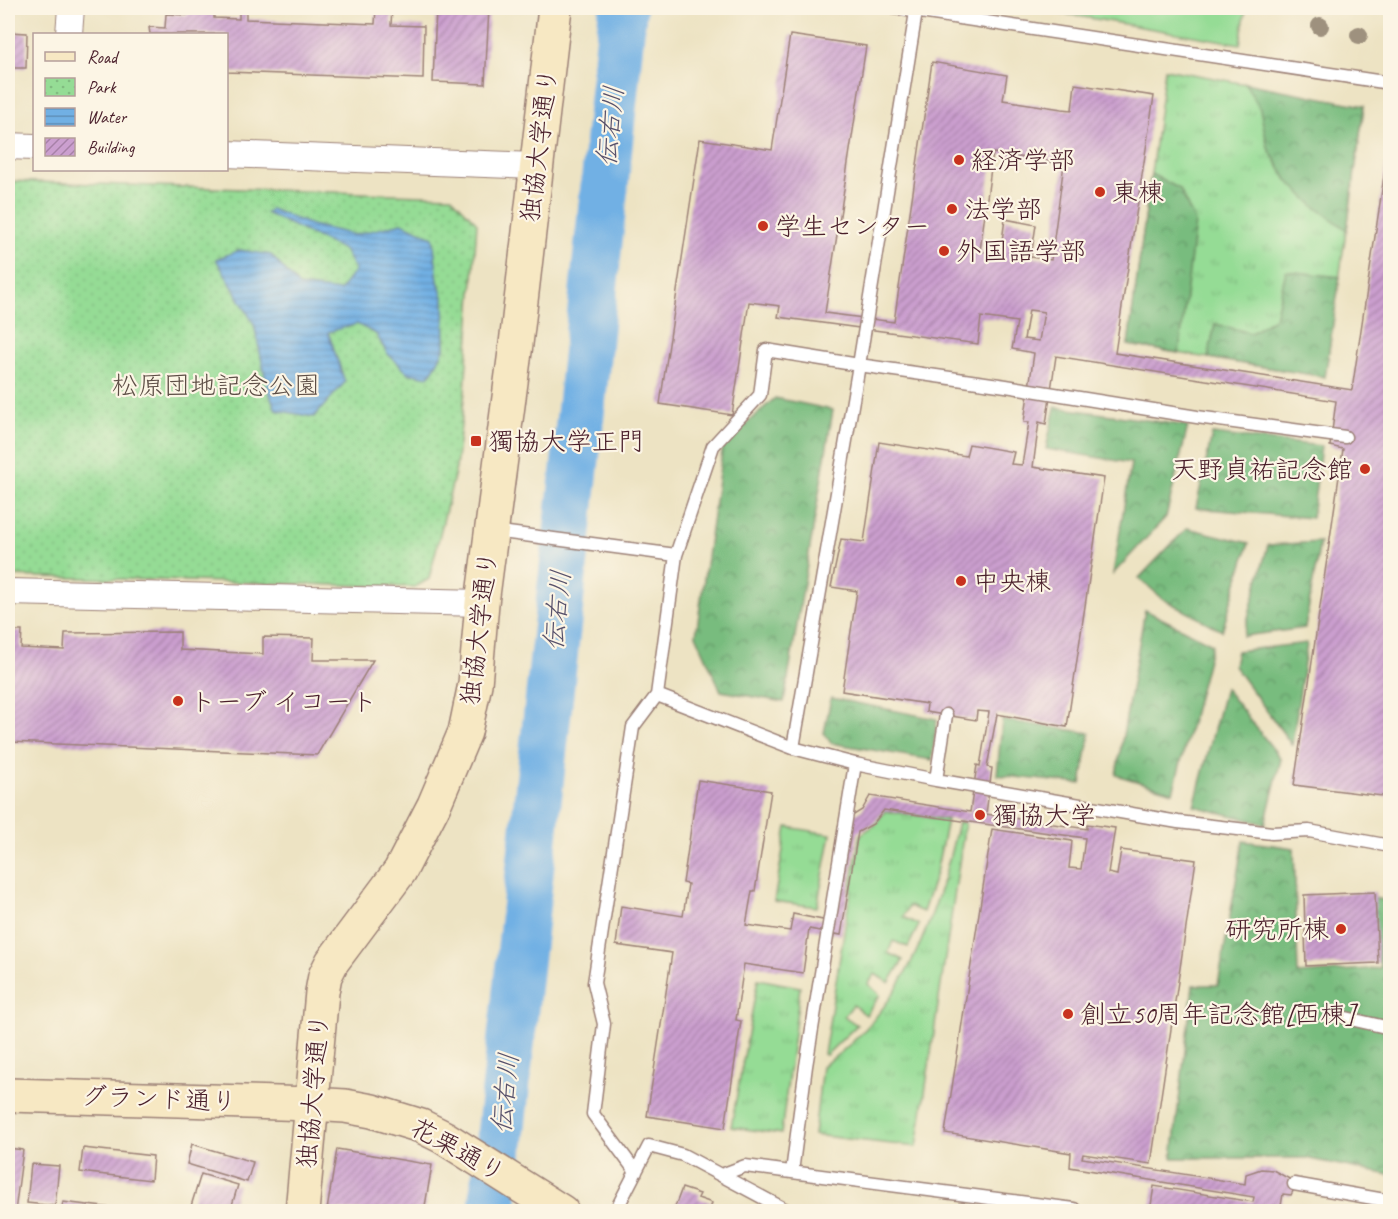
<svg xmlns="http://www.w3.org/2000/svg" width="1398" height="1219" font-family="Caveat,'Klee One',sans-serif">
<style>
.grass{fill:url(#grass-tufts);stroke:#707e60;stroke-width:1.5}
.forest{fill:url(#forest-crowns);stroke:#616e54;stroke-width:1.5}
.park{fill:url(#park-dots);stroke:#707e60;stroke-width:1.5}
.pitch{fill:#95dc95;stroke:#707e60;stroke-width:1.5}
.water{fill:url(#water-rules);stroke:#5e6888;stroke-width:1.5}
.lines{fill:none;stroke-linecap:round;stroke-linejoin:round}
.river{stroke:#71b0e4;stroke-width:48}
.building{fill:url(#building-hatch);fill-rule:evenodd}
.lane-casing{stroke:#9c8177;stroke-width:15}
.street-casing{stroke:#9c8177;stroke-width:28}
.secondary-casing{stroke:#9c8177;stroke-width:36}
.lane{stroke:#fff;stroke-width:12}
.street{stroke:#fff;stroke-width:26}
.secondary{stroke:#f7e8c3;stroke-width:33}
.tree{fill:#9e917e}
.poi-dot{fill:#c8321e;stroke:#fcf5e5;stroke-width:2}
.labels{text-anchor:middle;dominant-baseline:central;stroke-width:4.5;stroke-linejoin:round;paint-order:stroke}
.street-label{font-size:26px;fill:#4a1f2b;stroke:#fcf5e5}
.poi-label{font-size:26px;fill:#4a1f2b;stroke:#fcf5e5;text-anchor:start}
.park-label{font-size:26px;fill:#5d4e46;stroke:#fcf5e5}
.water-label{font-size:27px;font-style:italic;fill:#58526c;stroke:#fcf5e5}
</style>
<defs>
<pattern id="grass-tufts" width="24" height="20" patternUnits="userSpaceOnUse" patternTransform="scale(1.5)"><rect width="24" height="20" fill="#95dc95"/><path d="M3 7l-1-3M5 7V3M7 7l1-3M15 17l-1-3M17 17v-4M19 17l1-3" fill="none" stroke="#82bc81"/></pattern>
<pattern id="forest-crowns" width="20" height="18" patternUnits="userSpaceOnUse" patternTransform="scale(1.5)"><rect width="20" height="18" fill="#78bc7e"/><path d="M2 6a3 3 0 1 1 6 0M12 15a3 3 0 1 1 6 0" fill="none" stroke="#649867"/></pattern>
<pattern id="park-dots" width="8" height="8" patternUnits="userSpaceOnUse" patternTransform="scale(1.5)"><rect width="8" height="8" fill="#95dc95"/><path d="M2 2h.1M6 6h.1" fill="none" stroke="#82bc81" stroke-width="1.8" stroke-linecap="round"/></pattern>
<pattern id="water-rules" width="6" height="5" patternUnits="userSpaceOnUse" patternTransform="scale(1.5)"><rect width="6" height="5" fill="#71b0e4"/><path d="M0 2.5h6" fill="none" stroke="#5f8fb9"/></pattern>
<pattern id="building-hatch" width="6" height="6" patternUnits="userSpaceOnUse" patternTransform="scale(1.5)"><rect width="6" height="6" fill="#cb9fcf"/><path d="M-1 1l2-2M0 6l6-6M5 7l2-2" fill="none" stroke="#a781a8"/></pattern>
</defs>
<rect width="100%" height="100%" fill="#fcf5e5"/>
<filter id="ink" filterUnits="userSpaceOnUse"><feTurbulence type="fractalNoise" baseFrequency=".0167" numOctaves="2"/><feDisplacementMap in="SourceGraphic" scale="12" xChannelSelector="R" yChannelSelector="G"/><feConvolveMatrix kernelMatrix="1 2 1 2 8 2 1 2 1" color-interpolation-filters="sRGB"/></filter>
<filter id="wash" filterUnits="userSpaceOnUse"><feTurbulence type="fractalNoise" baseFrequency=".008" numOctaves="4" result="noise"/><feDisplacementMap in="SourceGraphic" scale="24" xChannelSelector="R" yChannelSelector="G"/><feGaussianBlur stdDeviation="1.35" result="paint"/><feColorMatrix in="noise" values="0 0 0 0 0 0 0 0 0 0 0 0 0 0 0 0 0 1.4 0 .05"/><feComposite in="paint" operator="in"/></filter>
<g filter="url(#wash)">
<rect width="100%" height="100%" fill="#ede3c3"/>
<path class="grass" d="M1165,69L1364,106L1325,377L1128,345Z
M885,811L947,820L936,873L923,912L909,906L903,917L919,925L908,947L893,941L888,953L903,960L889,983L875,974L868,984L880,995L866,1015L853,1005L844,1016L857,1025L826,1055L824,1054L860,835L875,825Z
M958,822L965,823L917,1147L814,1135L822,1066C904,1012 938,914 958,822Z
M787,827L831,834L817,907L774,901Z
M758,979L800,987L781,1134L731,1127Z"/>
<path class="forest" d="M1245,83L1364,106L1347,230L1314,206L1287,180L1268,148L1260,109Z
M1151,174L1180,189L1195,222L1179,353L1128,345Z
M1286,271L1340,277L1325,377L1208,358L1215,324L1251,333L1275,318Z
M775,398L833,410L784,702L721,691L696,635L723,445Z
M1055,407L1188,426L1166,517L1113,574L1131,463L1046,449Z
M1212,434L1321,446L1312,518L1196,508Z
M1187,528L1249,543L1222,631L1163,599L1139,578Z
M1320,542L1305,628L1243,636L1268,545Z
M1145,610L1212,644L1173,792L1116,775Z
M1307,643L1292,745L1234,666L1237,651Z
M1225,688L1281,759L1265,824L1194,806Z
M831,698L937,719L932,760L831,743L824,733Z
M1002,720L1090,733L1081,784L997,775Z
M1243,841L1294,848L1298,974L1380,968L1372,898L1390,901V978L1384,1008L1390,1009V1175L1305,1158H1172L1193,985H1218Z"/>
<path class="park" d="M8,181L451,196L477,223L465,391L456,468L429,579L415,587L8,576Z"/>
<path class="pitch" d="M1031,8H1246L1240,44Z"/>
<path class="water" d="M271,209L311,225L355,235L402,223L433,237L438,281L444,300L445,347L436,365L428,377L408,373L387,353L376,334L357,324L328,332L345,382L314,417L276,410L268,390L254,324L216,259L240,250L271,255L299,286L340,291L355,270L344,250L266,213Z"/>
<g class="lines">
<path class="river" d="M492,1212L581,410L623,8"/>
</g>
<g id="blocks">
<path class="building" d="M187,8H214V18L239,19V8H246V19L375,24L376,8H392L391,25L424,26L423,79L226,72V34H150L149,27L165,28L166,14L187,15Z
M436,8H489L485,84L433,82Z
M8,32L27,33L26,68H8Z
M790,35L866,46L825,313L894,322L932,62L1007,75L1003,100L1062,109L1072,110L1075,84L1154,96L1115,353L1352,390L1390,136V797L1294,785L1343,449L1330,446L1336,401L1056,356L1046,424L1039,422L1033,467L1104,478L1067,727L997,714L987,767L992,768L986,814L1087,829V824L1115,828L1108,873L1117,875L1121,850L1196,860L1151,1164L1083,1154L1082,1158L1245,1184L1246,1174L1261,1169L1273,1170L1297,1183L1291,1195L1283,1194L1281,1206L1307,1212H1150L1154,1186L1253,1202L1254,1197L1070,1167L1071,1153L945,1133L992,829L1072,841L1069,868L1081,869L1085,838L884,810L873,824L858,832L841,935L809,929L803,973L744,964L736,1020L741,1021L725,1128L647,1116L672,953L616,945L621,906L683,916L688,884L683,883L698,780L771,791L755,891H752L746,925L790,931L793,914L828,921L844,821L862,810L870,796L970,812L977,765L980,766L989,712L977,711L976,720L926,712L927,704L842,691L857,591L831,587L841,539L864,542L879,442L966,456L969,444L1014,452L1011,464L1022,465L1029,422H1024L1034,353L1012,349L1017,322L981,317L978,344L778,317L780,306L749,302L732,415L660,404L700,139L772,150ZM993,153L1064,164L1051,260L1031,257L1036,225L1005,219L1000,255L980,251ZM1029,310L1044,312L1039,341L1024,339Z
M8,631H22L21,648L64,650L65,633L180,632V650L263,654V637L314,638L313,660H373L317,755L10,742L9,763H8Z
M1375,892L1378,963L1306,966L1304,895Z
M192,1144L253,1162L247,1182L187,1164Z
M8,1148L23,1150L15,1212L8,1211Z
M83,1148L153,1156L151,1180L80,1172Z
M337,1149L432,1165L424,1212L327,1210Z
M31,1164L59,1166L55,1206L27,1203Z
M201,1174L238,1185L230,1212H210L191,1206Z
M682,1188L700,1194L698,1198L712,1203L709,1212H673Z
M63,1202L111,1208L110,1212H61Z"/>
</g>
</g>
<g filter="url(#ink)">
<use href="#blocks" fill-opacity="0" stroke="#9c8177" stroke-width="1.5"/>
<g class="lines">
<defs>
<path id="lane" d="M894,8L1390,83
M916,12L859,365L1006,386L1197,417L1345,437
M493,531L676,555
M793,748L855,764L936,780L1178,822L1272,833L1309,831L1390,846
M936,780L946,715
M1346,1018L1390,1028
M636,1172L593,1114L604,1024L594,983L633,727L657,695L676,555L713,446L760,395L766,350L859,365L793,748L657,695
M792,1172L806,1066L855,764
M721,1175L745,1166L1074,1209V1212
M1294,1184L1390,1201
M615,1212L649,1146L683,1155L790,1212"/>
<path id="street" d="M69,34L71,8
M8,146L34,147
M226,154L536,166
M8,592L482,603"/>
<path id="secondary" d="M8,1095L311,1104L345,1106L372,1111L421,1126L443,1137L562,1212
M302,1212L322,992L325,976L332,962L400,871L434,805L465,732L475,684L482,603L516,344L555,8"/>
</defs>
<use href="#lane" class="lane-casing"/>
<use href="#street" class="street-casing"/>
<use href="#secondary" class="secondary-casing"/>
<use href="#lane" class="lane"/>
<use href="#street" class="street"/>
<use href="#secondary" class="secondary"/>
</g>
<g class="tree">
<circle cx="1320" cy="26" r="9"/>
<circle cx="1359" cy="35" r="9"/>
</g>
</g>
<g class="poi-dot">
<circle cx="959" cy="160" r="6"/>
<circle cx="1100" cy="192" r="6"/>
<circle cx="952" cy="209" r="6"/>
<circle cx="763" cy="226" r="6"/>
<circle cx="944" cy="251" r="6"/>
<rect x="470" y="435" width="12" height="12" rx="3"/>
<circle cx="1365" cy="469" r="6"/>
<circle cx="961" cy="581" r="6"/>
<circle cx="178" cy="701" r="6"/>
<circle cx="980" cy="815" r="6"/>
<circle cx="1341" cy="929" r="6"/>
<circle cx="1068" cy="1014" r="6"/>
</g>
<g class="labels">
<g class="street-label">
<text transform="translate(539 145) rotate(-83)">独協大学通り</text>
<text transform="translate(479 628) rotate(-83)">独協大学通り</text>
<text transform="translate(313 1091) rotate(-85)">独協大学通り</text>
<text transform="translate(159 1099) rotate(2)">グランド通り</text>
<text transform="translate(458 1150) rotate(29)">花栗通り</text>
</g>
<g class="poi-label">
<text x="971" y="160">経済学部</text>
<text x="1112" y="192">東棟</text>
<text x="964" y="209">法学部</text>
<text x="775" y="226">学生センター</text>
<text x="956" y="251">外国語学部</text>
<text x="488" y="441">獨協大学正門</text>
<text x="1353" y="469" text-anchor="end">天野貞祐記念館</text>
<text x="973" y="581">中央棟</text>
<text x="190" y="701">トーブ イコート</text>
<text x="992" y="815">獨協大学</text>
<text x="1329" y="929" text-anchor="end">研究所棟</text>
<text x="1080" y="1014">創立50周年記念館[西棟]</text>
</g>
<g class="park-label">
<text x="216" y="385">松原団地記念公園</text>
</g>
<g class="water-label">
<text transform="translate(610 126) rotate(-84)">伝右川</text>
<text transform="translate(557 610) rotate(-84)">伝右川</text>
<text transform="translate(505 1093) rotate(-84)">伝右川</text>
</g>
</g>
<rect width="1398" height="1219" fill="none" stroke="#fcf5e5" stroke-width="30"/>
<rect x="33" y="33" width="195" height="138" fill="#fcf5e5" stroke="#b59f9b" stroke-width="1.5"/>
<rect x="45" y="52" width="30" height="9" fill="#f7e8c3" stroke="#b59f9b" stroke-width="1.5"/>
<text x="87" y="63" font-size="18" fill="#4a1f2b">Road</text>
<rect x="45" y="78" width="30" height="18" fill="url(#park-dots)" stroke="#b59f9b" stroke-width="1.5"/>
<text x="87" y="93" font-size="18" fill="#4a1f2b">Park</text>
<rect x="45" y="108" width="30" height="18" fill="url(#water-rules)" stroke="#b59f9b" stroke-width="1.5"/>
<text x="87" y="123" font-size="18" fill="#4a1f2b">Water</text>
<rect x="45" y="138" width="30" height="18" fill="url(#building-hatch)" stroke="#b59f9b" stroke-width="1.5"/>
<text x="87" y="153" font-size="18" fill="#4a1f2b">Building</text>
</svg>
